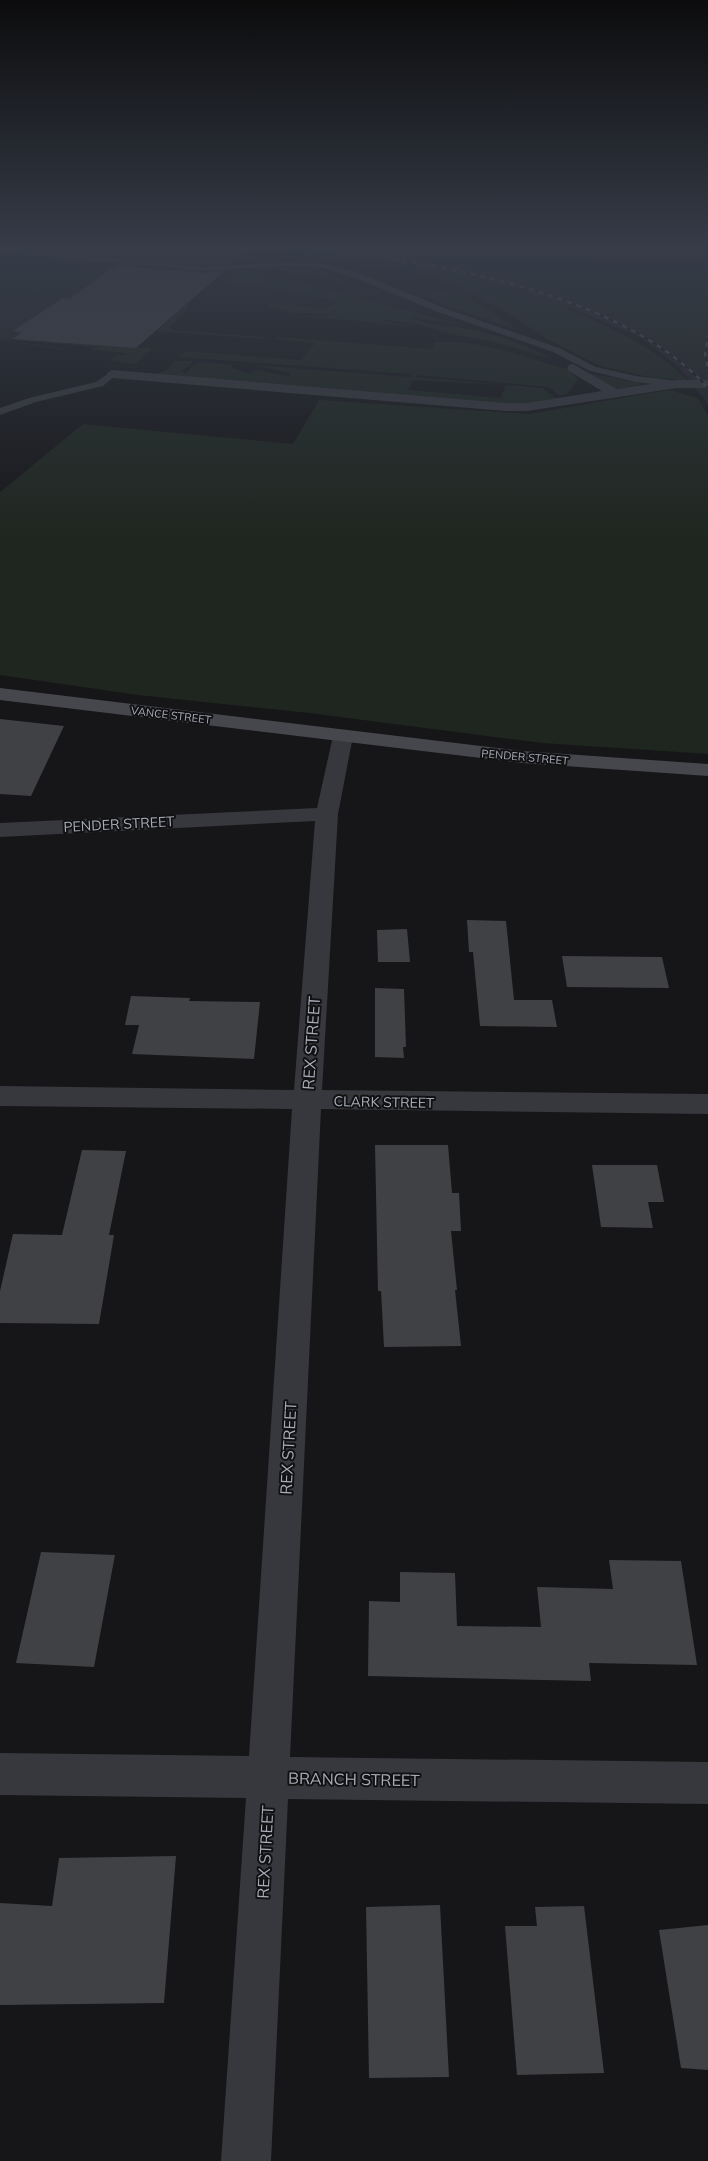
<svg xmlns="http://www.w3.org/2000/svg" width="708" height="2161" font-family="Mulish,sans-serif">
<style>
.built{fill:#222225}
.green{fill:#1e261f;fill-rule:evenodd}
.building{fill:#404145}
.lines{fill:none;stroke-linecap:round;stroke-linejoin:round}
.path{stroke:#3d3f44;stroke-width:1;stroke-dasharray:1 2;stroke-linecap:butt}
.lane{fill:#37383d;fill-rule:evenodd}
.street{fill:#37383d;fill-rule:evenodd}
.secondary{fill:#45474d;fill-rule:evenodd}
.rail-casing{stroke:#4a4c52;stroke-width:2.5}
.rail{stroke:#111113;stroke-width:2;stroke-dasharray:5;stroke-linecap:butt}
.labels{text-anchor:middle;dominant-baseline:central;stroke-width:4;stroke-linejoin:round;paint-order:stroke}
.far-street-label{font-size:11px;fill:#a8adb8;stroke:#111113}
.street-label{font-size:14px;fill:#a8adb8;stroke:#111113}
.near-street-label{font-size:16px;fill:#a8adb8;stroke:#111113}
</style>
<rect width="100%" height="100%" fill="#161618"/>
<path class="built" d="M0,246H254L133,350L0,339V309L23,295L66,298L118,263L72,257L0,252Z
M262,246H708V404L678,367L644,339L574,309L479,278L434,268L371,257L312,249Z"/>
<path class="green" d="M303,250C408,258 514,279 608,327C636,341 665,357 687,380L654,378L600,366L545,338L512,315L472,293L437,277L393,267L392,265L359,260L360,258L330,254L320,259L302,254L300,251Z
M0,254L73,259L84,267L114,265L67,297L22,295L0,310Z
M372,254L456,258L708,262V321L700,340L701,365C694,364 688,356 683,352C663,339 640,328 618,319C540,285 457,264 372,254Z
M276,268C294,268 335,267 345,282L295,274Z
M248,271L278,276L467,326L410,317C424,325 452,325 468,329C497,334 526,345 552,359L491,341L464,337L421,325L387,320L383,321L417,328L362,321L294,316L334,315L295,313L266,307C284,294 320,319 338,301L259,286H241L223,283C229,269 234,271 248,271Z
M445,290L471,298L518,330L448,307L423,295Z
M186,305L188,309L170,327L171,330L267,337L265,339L157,331Z
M275,337L432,349L434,342C481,339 525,357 569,370L578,379L567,394L560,396L549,387L417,375L416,377L542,388L557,399L526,403L507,404L154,374L166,371L174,361H194L181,372L186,373L197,362L233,364L231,365L232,368L253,375L249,371L260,370L287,377L291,375L287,372L252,365L409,377L412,374L178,357L186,351L301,360L315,343L275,339ZM413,380L506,385L500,398L408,390Z
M96,346L153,348L135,364L110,360L118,355H125V353L91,350Z
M588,373L645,384L617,389Z
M669,390L698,398L708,416V754L542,743L309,713L138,695L0,675V492L83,424L293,444L319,400L529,414Z"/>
<path class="building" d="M116,265L202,273L223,272L136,348L13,339L22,332L13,331L63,298L70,299Z
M0,719L64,726L31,796L0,794Z
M467,920L506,921L514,1000H552L557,1027L480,1026L473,952H469Z
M407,929L410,962H378L377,930Z
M562,956L662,957L669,988L567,987Z
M375,988L404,989L406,1047H403L404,1058L375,1057Z
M131,996L190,998L189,1001L260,1002L254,1059L132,1054L139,1025H125Z
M375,1145H448L452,1193H459L461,1231H451L457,1290H455L461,1346L384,1347L381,1291H378Z
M82,1150L126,1151L109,1235H114L99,1324L0,1323V1291L13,1234L62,1235Z
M592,1165H657L664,1202H648L653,1228L601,1227Z
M41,1552L115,1555L94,1667L16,1663Z
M609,1560L681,1561L697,1665L589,1663L591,1681L368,1676L369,1601L400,1602V1572L455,1573L457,1626L541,1627L537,1587L613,1589Z
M176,1856L164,2003L0,2005V1903L52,1906L59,1858Z
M440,1905L449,2077L369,2078L366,1907Z
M584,1906L604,2073L517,2075L505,1926H537L535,1907Z
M708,1925V2070L681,2068L659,1930Z"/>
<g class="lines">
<path class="path" d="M452,288L475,296
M0,340L63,349"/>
<path class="lane" d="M0,248L202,267L287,262L323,264L359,273L444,308L559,348L596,367L636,376L677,381L682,384L677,387L636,382L590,371L553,352L438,312L353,277L323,268L287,266L202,271L0,252Z
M112,371L117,374L103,386L36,402L0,415V408L29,398L96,382Z"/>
<path class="street" d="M573,364L617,389L677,380H708V388H677L527,411H505L112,378L106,374L112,370L505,403H527L602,391L569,371L567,368L569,365Z
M343,730L350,732L353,736L338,814L322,1090L708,1094V1114L321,1109L290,1757L708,1762V1804L288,1799L271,2161H221L246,1798L0,1795V1753L249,1756L292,1109L0,1106V1086L294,1090L315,821L0,837V823L317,808L333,736L336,732Z"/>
<path class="secondary" d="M0,688L522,751L708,764V776L522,763L0,700Z"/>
<defs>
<path id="rail" d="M288,247C416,258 618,288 708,388
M708,337L705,354L708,370"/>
</defs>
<use href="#rail" class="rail-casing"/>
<use href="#rail" class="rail"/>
</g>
<linearGradient id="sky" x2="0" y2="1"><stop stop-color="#0c0c0d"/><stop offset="0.45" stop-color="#363c48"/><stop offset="1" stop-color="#363c48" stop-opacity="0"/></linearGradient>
<rect width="708" height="549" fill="url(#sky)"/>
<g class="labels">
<g class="far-street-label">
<text transform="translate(171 715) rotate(7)">VANCE STREET</text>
<text transform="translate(525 757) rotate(5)">PENDER STREET</text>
</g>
<g class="street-label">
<text transform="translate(119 824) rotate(-3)">PENDER STREET</text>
<text transform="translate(384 1102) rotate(1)">CLARK STREET</text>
</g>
<g class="near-street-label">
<text transform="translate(311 1043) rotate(-86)">REX STREET</text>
<text transform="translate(288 1448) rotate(-87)">REX STREET</text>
<text transform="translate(354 1779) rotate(1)">BRANCH STREET</text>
<text transform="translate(265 1852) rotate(-87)">REX STREET</text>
</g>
</g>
</svg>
